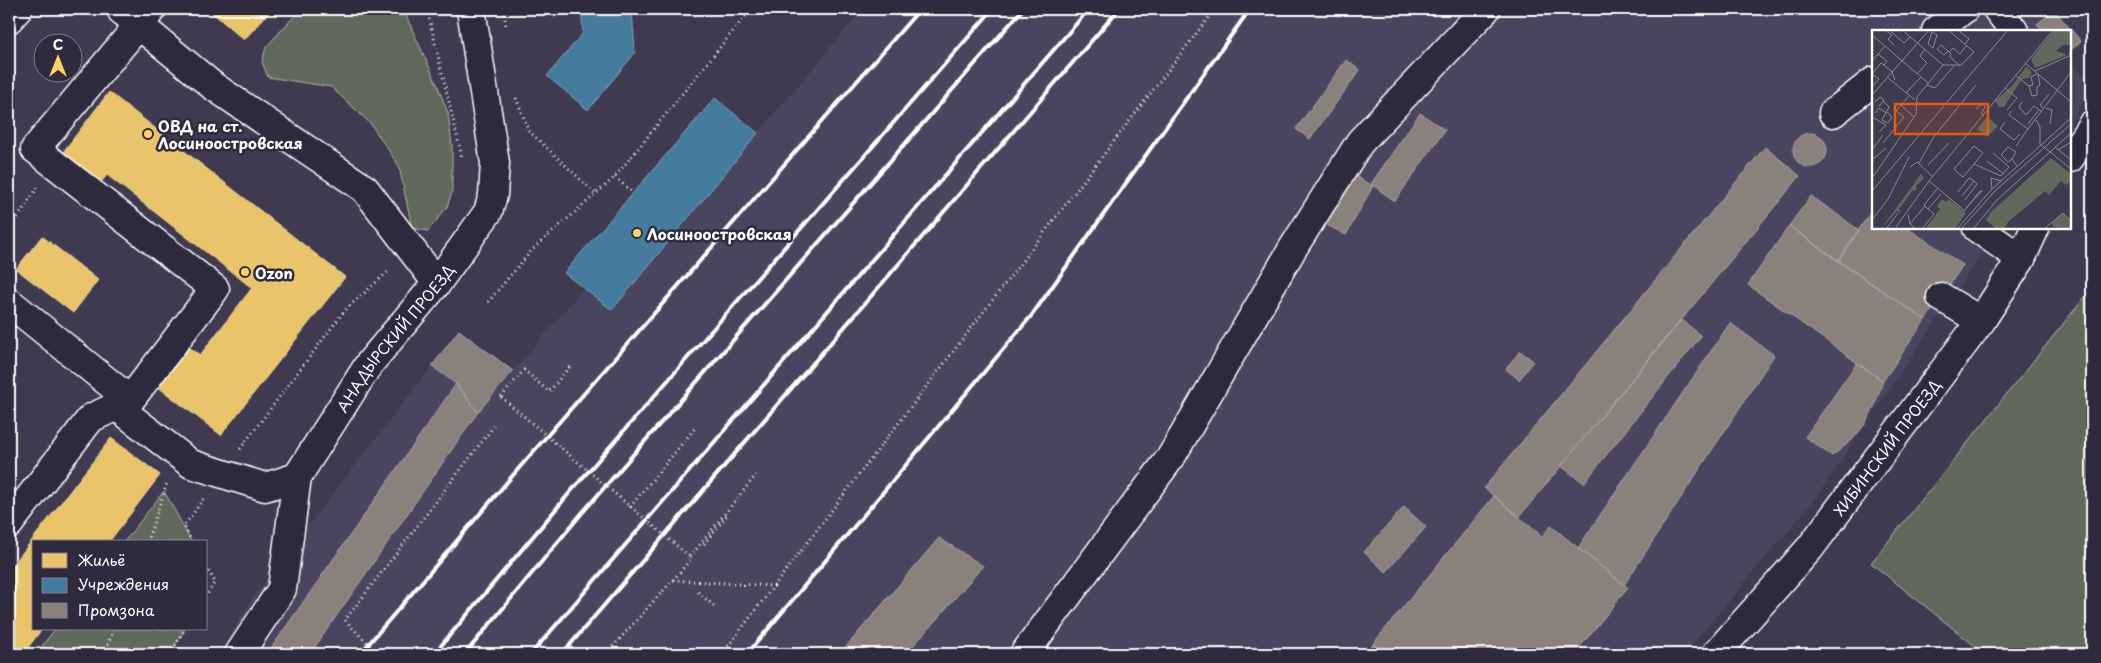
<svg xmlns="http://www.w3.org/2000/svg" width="2101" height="663" font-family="'Playpen Sans',sans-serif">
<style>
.built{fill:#4a455e}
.green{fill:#61695c;stroke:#b0b4ae}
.homes{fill:#e9c46a;stroke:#f0d697}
.public{fill:#457b9d;stroke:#7da3ba}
.industry{fill:#8a817c;stroke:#ada7a3}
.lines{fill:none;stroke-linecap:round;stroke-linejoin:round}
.minor-casing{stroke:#fff;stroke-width:31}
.path{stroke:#fff;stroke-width:3;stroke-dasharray:1 4;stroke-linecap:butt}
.minor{stroke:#2f2a3d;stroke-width:28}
.rail{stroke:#fff;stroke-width:4}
.path-bridge{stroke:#fff;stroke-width:3;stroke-dasharray:1 4;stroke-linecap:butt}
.poi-dot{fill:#ffd166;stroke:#2f2a3d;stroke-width:2}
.labels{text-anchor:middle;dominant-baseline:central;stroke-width:5;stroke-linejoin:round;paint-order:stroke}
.poi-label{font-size:15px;font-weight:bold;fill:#fff;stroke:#2f2a3d;text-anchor:start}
.street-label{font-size:15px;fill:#fff;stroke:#2f2a3d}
.inset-road{fill:none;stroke:#8c8996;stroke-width:1}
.view{fill:#e8590c;fill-opacity:0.15;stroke:#e8590c;stroke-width:2.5}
.inset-edge{fill:none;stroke:#fff;stroke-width:2.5}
</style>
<rect width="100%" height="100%" fill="#3f3a50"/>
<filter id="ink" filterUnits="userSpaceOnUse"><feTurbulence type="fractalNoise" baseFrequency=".02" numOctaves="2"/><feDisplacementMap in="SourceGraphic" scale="10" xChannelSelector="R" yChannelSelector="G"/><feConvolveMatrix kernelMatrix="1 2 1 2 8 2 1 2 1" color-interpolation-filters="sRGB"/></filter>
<g filter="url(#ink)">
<path class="built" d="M863,9H2053L2081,41L2070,51V31H1874V228H1999L1816,498L1684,654H219L253,597L432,366L456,384L478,412L583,289L564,273L677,143L758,133Z
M2070,62L2089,82L2092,90L2070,122Z"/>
<path class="green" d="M301,9H403L437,84L448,113L452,145V192L447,207L428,231L412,228L399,166L370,123L331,87L268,77L262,62L266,47Z
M2092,288V654H1985L1871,563Z
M164,491L192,542H124Z
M55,629H185L170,654H36Z"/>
<path class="homes" d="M208,9H272L244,40Z
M109,92L345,277L221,435L158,387L189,347L200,355L252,288L107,175L98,186L60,156Z
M42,236L98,280L73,313L16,269Z
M111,438L160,475L109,542H34V629H42L23,654H9V570Z"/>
<path class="public" d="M581,9H632L635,53L588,110L547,76L583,33Z
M715,98L758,133L612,310L564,273Z"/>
<path class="industry" d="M2054,10L2081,41L2070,51V31H2043L2037,24Z
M1346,60L1360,70L1310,139L1296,129Z
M1420,113L1445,130L1395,201L1371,184Z
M1793 150a17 17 0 1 1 34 0a17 17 0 1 1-34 0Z
M1765,147L1800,176L1519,517L1484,488Z
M1351,174L1373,186L1346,235L1323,223Z
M1811,196L1859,230L1838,261L1789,226Z
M1872,210L1874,228H1907L1963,265L1925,320L1838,261Z
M1789,226L1925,320L1883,381L1748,285Z
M1681,319L1701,336L1584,483L1561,466Z
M1730,323L1774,355L1624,585L1578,548Z
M459,330L513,371L478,412L456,384L432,366Z
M1520,351L1533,361L1519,380L1506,369Z
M1857,363L1883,381L1874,407L1865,424L1853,439L1832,456L1805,437Z
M456,384L478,412L310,654H267Z
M1494,496L1542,536L1551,526L1628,588L1574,654H1386L1373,644Z
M1404,507L1426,527L1386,572L1364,552Z
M939,538L983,566L906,654H840Z
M1373,644L1386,654H1364Z"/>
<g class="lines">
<defs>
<g id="minor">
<path d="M1997,9L2014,31"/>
<path d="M122,11L213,86L365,189L437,283"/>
<path d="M9,19L18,9"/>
<path d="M1936,31L1964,9"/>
<path d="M1833,113L1874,81"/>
<path d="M2070,158L2092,125"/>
<path d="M1977,228L2021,259"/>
<path d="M1941,297L1981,321"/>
<path d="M9,302L130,400"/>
<path d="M116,406L191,464L265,487L297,477"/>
<path d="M9,524L91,418L130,400L215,289L35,149L152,9"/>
<path id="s1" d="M239,654L282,589L297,477L369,364L437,283L488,212L493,195L495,163L471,9"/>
<path d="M1024,654L1171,457L1293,248L1360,142L1486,9"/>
<path id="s2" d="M1716,654L1810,548L1981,321L2021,259L2035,228"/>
</g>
</defs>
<use href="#minor" class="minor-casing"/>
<path class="path" d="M427,9L462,157
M504,9L506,28
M2090,9L2092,12
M516,98L529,131L596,194
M615,177L633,193
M9,230L38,187
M488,302L532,250L615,177L751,9
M501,397L524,370L549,392L570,366
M240,449L345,310L390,270
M630,507L695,428
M147,542L167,483
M192,542L184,526L204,498
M704,544L728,514
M690,557L756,475
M206,567L215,582L206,596
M673,580L692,558
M698,592L715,607
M104,654L114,629
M170,654L185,629
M383,654L369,645L345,620L494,426
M606,654L673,580L774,586
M722,654L1215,9"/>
<use href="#minor" class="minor"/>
<path class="rail" d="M360,654L526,460L920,9
M434,654L572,490L993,9
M465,654L582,513L1023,9
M531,654L1089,9
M562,654L1119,9
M747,654L1032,315L1250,9"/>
<path class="path-bridge" d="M501,397L690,557"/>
</g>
</g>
<g class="poi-dot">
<circle cx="148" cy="134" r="5"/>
<circle cx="637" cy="233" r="5"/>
<circle cx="245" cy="272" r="5"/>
</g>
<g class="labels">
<g class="poi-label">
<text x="158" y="125">ОВД на ст.<tspan x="158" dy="17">Лосиноостровская</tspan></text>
<text x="647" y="233">Лосиноостровская</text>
<text x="255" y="272">Ozon</text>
</g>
<g class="street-label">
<text stroke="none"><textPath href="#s1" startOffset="361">АНАДЫРСКИЙ ПРОЕЗД</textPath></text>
<text stroke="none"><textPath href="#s2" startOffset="268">ХИБИНСКИЙ ПРОЕЗД</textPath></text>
</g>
</g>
<g transform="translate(1872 30)">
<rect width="199" height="199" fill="#3f3a50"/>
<path d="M182,0H199L198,15H191L184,21L195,25L163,38L159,29ZM154,37L160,42L157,48L150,49L132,77H127L123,71L139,57ZM115,87L126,96L115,107L105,99ZM179,128L199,144V151L194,155L189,151L177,165L173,161L136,192L133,199L123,198L114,190L118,183ZM49,144L52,148L44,156V161L41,160L27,179L29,183L25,181L9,199ZM70,169L74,172L77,169L94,183L83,199H53L68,179L65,176ZM191,183L199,192V199L181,197L180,193Z" fill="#61695c"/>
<path class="inset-road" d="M17,0L32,13L38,7M30,0L71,35M86,0L97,9L93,14M14,1L20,5L16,9L22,15M60,2L65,5L61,18L56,14ZM0,5L56,53M76,21L72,25L65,19L69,15L76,21L79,24L78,27L88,36M77,22L81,18L88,24L95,15M6,24L15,31L12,35L20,42L23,50M0,31L12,17M153,33L199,72M71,35H89L102,22L76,0M163,41L197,26L199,19M45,44L55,33L48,26L53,19M165,44L159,47L161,55L157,56L160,66L165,65V57L168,55L166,44M143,45L157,56M15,47L43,70M55,55L63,58L82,36M1,56L7,49L0,44L9,33L12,35M133,58L145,68L135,80M34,63L49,47M0,65L57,0M11,71L17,77L10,90L16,93L20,87L15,82M3,72L8,67L12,70L7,76M150,72L147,77L154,85L162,76L170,82M29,75L42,87M174,78L180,80L178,94M104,79L110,74L113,77L109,84L112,86M172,79L168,75L177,64M139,81L137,85L156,99L199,42M3,83L7,78L14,83M0,87L14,95L7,102M164,90L168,97V113M133,92L128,99L142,110L148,104M156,94L167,80M11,113L32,87L24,81L37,66M167,113L199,139M144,116L156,99M183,117L199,130M0,120L11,105M186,120L199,112M140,129L136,132L129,125L136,117L144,122L140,129L145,136M0,130L14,118M115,131L132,144M47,133L61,108L104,55M102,134L91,147L82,139L102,116L111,123L102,134L129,146L137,137L121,123M56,135L77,113M38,137L45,132L61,147M1,147L44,84L45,67L71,35M57,151L93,181M65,159L52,175L56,179L69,164M120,159L119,148L129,151M0,161L136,0M86,162L97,148L102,151L90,166M93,170L105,154L102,151M93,180L107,162L110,161L94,178M36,184L38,194L44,199M0,190L16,169L37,127M38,194L53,176M24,197L57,151L181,0M173,198L191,183L199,191M14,199L26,183M50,199L62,184L56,179M85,199L120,159L199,88M89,199L123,161L199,94M101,199L125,170L199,103"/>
<path class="view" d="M23,74H116V104H23Z"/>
<rect width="199" height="199" class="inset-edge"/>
</g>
<rect width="2101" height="663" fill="none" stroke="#2f2a3d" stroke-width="30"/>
<rect x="15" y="15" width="2071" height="633" fill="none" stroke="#fff" stroke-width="2" filter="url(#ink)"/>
<rect x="32" y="540" width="175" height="90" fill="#2f2a3d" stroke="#827f8b"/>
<rect x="42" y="553" width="25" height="15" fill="#e9c46a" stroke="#827f8b"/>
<text x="78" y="566" font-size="15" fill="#ffffff">Жильё</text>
<rect x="42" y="578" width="25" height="15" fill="#457b9d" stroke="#827f8b"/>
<text x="78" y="590" font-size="15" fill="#ffffff">Учреждения</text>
<rect x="42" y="603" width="25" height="15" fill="#8a817c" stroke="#827f8b"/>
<text x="78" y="616" font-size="15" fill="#ffffff">Промзона</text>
<g transform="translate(58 58)"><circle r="24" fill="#2f2a3d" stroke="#827f8b"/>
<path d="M0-4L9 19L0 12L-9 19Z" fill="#ffd166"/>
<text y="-8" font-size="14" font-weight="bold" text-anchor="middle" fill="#ffffff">С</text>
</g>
</svg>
